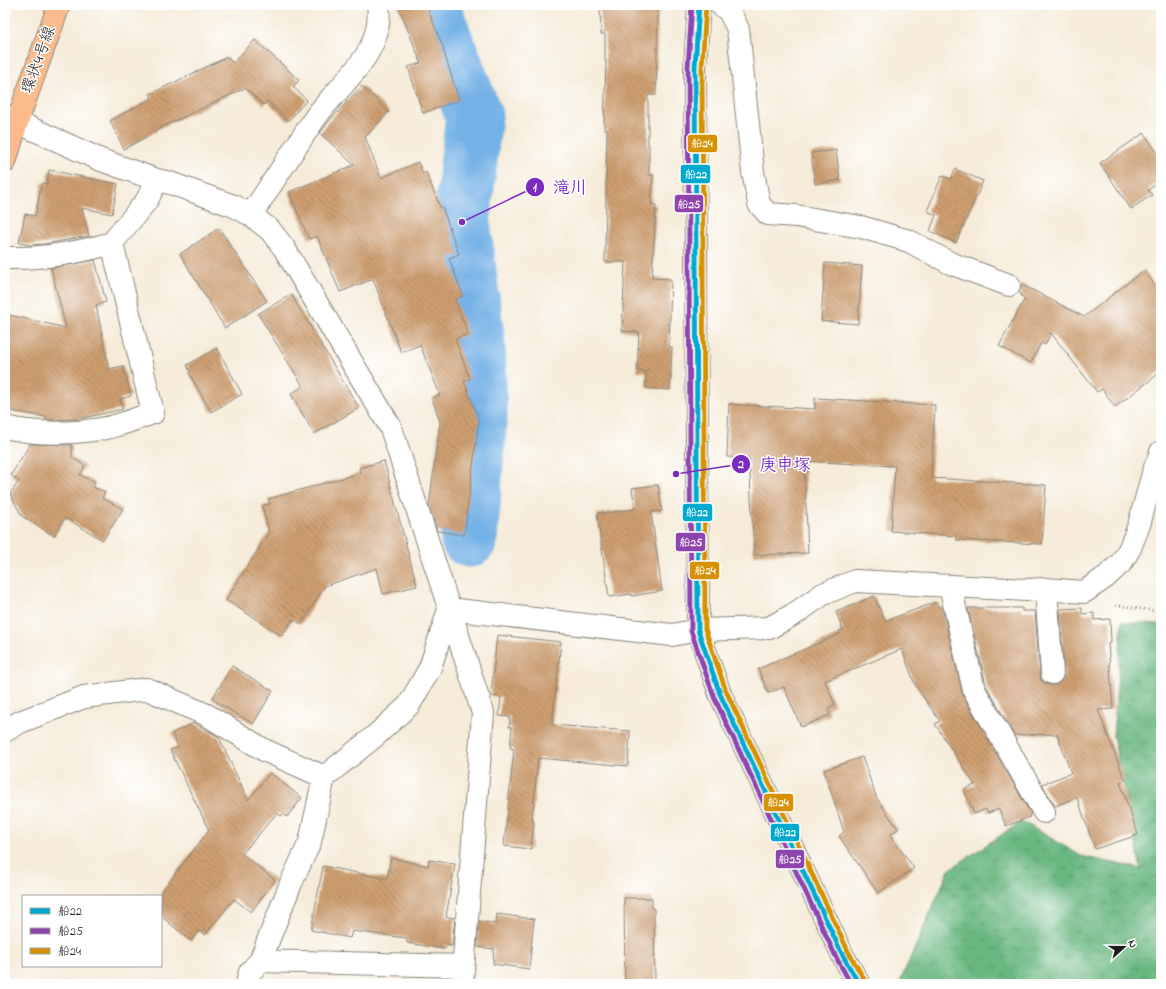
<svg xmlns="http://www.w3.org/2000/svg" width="1166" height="989" font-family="'Indie Flower','Klee One',sans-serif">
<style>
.forest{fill:url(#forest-crowns);stroke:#446a4e}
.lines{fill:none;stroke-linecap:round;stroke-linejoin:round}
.river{stroke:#73b1e6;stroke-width:57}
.building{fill:url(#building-back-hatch)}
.minor-casing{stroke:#88847a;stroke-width:24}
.major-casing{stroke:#88847a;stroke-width:24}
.path{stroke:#88847a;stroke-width:2.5;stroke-dasharray:1 3;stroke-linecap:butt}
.minor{stroke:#fff;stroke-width:22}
.major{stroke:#fbbb8c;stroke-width:22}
.bus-1-casing{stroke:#fff;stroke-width:8}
.bus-2-casing{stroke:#fff;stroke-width:8}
.bus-3-casing{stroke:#fff;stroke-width:8}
.bus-1{stroke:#00a9ce;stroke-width:5}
.bus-2{stroke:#8e44ad;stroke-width:5}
.bus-3{stroke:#d69104;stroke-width:5}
.labels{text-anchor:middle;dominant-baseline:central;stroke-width:3;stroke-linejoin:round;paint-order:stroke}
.street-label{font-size:16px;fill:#1c1c1c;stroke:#fff}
.leader{fill:none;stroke:#7b2cbf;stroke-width:1.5}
.callout-dot{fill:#7b2cbf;stroke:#fff;stroke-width:1.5}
.mark-label{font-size:12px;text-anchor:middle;font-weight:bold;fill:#fff}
.callout-label{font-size:17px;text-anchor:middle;font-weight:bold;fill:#7b2cbf;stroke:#fff;stroke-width:3;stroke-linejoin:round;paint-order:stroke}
.line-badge{stroke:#fff;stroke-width:1.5}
.badge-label{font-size:11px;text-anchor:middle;font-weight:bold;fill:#fff}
</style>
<defs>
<pattern id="forest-crowns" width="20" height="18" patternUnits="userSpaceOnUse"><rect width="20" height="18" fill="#6bb881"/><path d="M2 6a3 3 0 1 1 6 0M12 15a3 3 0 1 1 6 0" fill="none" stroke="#579569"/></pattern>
<pattern id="building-back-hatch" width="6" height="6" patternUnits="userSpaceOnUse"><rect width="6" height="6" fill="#ce9f71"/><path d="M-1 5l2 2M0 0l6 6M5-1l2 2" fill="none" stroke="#a6815c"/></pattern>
</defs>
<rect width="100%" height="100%" fill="#fff"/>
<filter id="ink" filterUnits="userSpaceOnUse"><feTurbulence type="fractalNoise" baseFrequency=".025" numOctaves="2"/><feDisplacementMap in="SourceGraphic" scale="8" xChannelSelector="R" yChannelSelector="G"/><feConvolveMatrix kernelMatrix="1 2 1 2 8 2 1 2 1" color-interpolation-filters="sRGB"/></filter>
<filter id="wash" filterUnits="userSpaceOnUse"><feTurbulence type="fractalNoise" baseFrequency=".012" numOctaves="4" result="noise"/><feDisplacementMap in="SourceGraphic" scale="16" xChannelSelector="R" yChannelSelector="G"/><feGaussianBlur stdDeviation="0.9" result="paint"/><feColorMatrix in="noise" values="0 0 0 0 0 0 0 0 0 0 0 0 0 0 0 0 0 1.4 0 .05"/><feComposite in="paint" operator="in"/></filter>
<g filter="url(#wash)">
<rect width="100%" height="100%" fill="#f5ebd8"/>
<path class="forest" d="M1122,622L1161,624V984H899L949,870L1022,821L1081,856L1141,869L1113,736Z"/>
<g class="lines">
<path class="river" d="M431,5L474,116L462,222L477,346L479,416L469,539"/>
</g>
<g id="blocks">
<path class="building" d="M398,5H426L444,49H443L459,100L423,113L408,67L421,63Z
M600,9L658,10L656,95H648V145H649V175H653L651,204L656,205L652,278L671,279L669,347H672L670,390L646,388V372L637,371L639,332L622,331L625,262H605L607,129H604L606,61H605V34H601Z
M255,40L299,80L293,87L307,100L288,121L267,101L264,105L245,88L156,130L157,131L124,149L110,121L152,98L150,94L227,57L233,63Z
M362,86L389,112L365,137L381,178L418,162L423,174L426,172L440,207H442L459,254L449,258L463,296L455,299L468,334L455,339L470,379L464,381L479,420L464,535L437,531L429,506L440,422L432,398L440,395L420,345L401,352L373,279L340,292L317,236L309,239L289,192L354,165L320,133L330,120Z
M1144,133L1161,158V180L1148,190L1152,195L1131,209L1100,163Z
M836,150L840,180L815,184L811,153Z
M955,169L983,181L956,243L930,231L936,215L927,211L942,176L951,179Z
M49,170L118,184L112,214L82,208L89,236L44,244L29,245L19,243L25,214L35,216L42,183L47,184Z
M219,228L267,301L225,328L180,254Z
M95,260L106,302L96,305L109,369L123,366L131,396L120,399L123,409L79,419L45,420L47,417L5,410V314L66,328L51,268Z
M825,263L862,266L858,324L821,321Z
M1144,270L1161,294V372L1115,407L1102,389L1097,392L1051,333L1045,345L1041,343L1031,363L999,346L1024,300L1026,302L1019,292L1021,284L1084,317Z
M291,294L359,408L314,434L291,394L303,386L258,314Z
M217,348L242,394L211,412L189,373L190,372L187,365Z
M815,398L935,405L931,478L1046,485L1042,544L956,540V536L891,531L895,466L804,461L808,553L754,555L749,458L727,457L729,404L815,409Z
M30,444L72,445V457L85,466L80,475L95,482L93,487L105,492L102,498L123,509L103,540L65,518L54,536L22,516L10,494L19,481L11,475Z
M384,461L417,586L383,594L377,568L325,586L301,624L293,619L282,636L226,600L269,532L262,506L270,504L268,499L360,473L359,468Z
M658,485L662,511L651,512L662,591L632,596L631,594L609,597L597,514L635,509L632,488Z
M874,596L885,621L936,602L939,607H942L963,696L1031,814L1029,815L1030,817L1006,826L999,809L988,813L986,809L974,814L964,789L975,785L935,724L940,721L915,685L902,649L825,681L835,705L828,708L830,715L801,727L784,687L768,693L758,669L840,634L839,631L843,630L836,612Z
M968,608H1022V611H1035L1040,674L1041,680L1046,684L1052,685L1059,683L1063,678L1064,672L1060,609L1082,608V614L1094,613V620L1110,619L1111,643H1108L1113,709L1098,710L1125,780L1120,782L1138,835L1095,849L1077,797L1055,806L1042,784L1071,773L1057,734L1014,735L986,685Z
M497,635L561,642L552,725L630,731L628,766L538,758L532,821L534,822L531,849L504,846L514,749L510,748L512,727H509L510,717L499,716L501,697L491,696Z
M232,666L273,691L253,724L212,699Z
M194,723L219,737L248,800L270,773L302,798L287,817L283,814L281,816L277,813L242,854L275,880L251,912L234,899L205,935L199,931L191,941L161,916V892L209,830L170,750L178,747L172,733Z
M862,757L877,799L898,829L890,835L914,868L878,893L839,836L844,832L824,770Z
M391,858L428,866L429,860L455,864L446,917L455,918L452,946L446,945L445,949L407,943V938L352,931L350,938L311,930L323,866L387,879Z
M624,898H652V909H654L655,984H625Z
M497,914L534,919L529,969L493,964L494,949L477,947L479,921L496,924Z"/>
</g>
</g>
<g filter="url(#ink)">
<use href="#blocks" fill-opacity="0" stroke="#88847a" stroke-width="1"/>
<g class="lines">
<defs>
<path id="minor" d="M699,5L695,67L698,630L720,694L843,956L859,984
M721,5L729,11L738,29L753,172L759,204L768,214L796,216L861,227L909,241L950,263L1009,285
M5,116L17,122L101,160L157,180L170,183L234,206L251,215L270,230L284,248L391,428L483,713L462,984
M251,215C273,182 294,150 315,118C340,83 385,53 378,5
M5,258C41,259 78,253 112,243
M5,427C38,435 72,434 106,428C122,425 137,418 153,413L112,243L147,200L157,180
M950,586L974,690L1044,812
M1046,589L1052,673
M449,609L672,635L698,630L769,628L796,613L823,594L855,581L1026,590L1046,589L1084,592L1106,577L1121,563L1130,548L1139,525L1153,473L1161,452
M5,731L20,722L84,697L147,689L207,715L264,750L324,777L374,737L409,705L430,668L449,609
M260,961L463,966
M247,984L250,972L260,961L291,883L310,842L324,777"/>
<path id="major" d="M5,162L17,122L59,5"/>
</defs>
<use href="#minor" class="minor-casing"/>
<use href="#major" class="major-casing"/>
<path class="path" d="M1116,605L1161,612"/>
<use href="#minor" class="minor"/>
<use href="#major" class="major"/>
<defs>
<path id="bus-1" d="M699,5L695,67L698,630L720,694L843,956L859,984"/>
<path id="bus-2" d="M692,5L688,67L691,631L714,697L837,959L851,984"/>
<path id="bus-3" d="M706,5L702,67L705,629L726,691L849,953L865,981"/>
</defs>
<use href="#bus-1" class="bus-1-casing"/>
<use href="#bus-2" class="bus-2-casing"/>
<use href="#bus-3" class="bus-3-casing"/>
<use href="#bus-1" class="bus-1"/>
<use href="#bus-2" class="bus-2"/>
<use href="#bus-3" class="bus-3"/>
</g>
</g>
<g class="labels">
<g class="street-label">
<text transform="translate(39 60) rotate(-70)">環状4号線</text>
</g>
</g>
<path class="leader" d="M462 222L535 187M676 474L741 464"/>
<g class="callout-dot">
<circle cx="462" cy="222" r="4"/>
<circle cx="676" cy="474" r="4"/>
<circle cx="535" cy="187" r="10"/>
<circle cx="741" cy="464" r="10"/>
</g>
<g class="mark-label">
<text x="535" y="191">1</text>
<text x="741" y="468">2</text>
</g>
<g class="callout-label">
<text x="570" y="193">滝川</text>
<text x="785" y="470">庚申塚</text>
</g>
<g class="line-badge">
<rect x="687" y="134" width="31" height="19" rx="4" fill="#d69104"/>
<rect x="680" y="164" width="31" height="20" rx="4" fill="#00a9ce"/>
<rect x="674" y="194" width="30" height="19" rx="4" fill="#8e44ad"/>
<rect x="682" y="503" width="31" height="19" rx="4" fill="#00a9ce"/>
<rect x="675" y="532" width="31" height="20" rx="4" fill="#8e44ad"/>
<rect x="689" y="561" width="31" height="19" rx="4" fill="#d69104"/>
<rect x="763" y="793" width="31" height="19" rx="4" fill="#d69104"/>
<rect x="770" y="823" width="30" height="19" rx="4" fill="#00a9ce"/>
<rect x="775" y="849" width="30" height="20" rx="4" fill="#8e44ad"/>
</g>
<g class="badge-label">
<text x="702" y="147">船24</text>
<text x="696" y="178">船22</text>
<text x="689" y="208">船25</text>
<text x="697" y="516">船22</text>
<text x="691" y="546">船25</text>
<text x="705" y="574">船24</text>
<text x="778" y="806">船24</text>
<text x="785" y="836">船22</text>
<text x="790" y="863">船25</text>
</g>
<rect width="1166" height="989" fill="none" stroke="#fff" stroke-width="20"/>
<rect x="22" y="895" width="140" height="72" fill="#ffffff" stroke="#a4a4a4"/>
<rect x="30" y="908" width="20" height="6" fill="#00a9ce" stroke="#a4a4a4"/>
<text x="58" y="915" font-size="12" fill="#1c1c1c">船22</text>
<rect x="30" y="928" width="20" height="6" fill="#8e44ad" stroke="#a4a4a4"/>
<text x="58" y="935" font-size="12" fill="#1c1c1c">船25</text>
<rect x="30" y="948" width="20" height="6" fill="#d69104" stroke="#a4a4a4"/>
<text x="58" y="955" font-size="12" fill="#1c1c1c">船24</text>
<g transform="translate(1124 947) rotate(69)" stroke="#ffffff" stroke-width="3" paint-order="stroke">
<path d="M0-3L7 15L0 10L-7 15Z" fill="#1c1c1c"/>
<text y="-6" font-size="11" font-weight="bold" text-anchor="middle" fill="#1c1c1c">N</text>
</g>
</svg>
